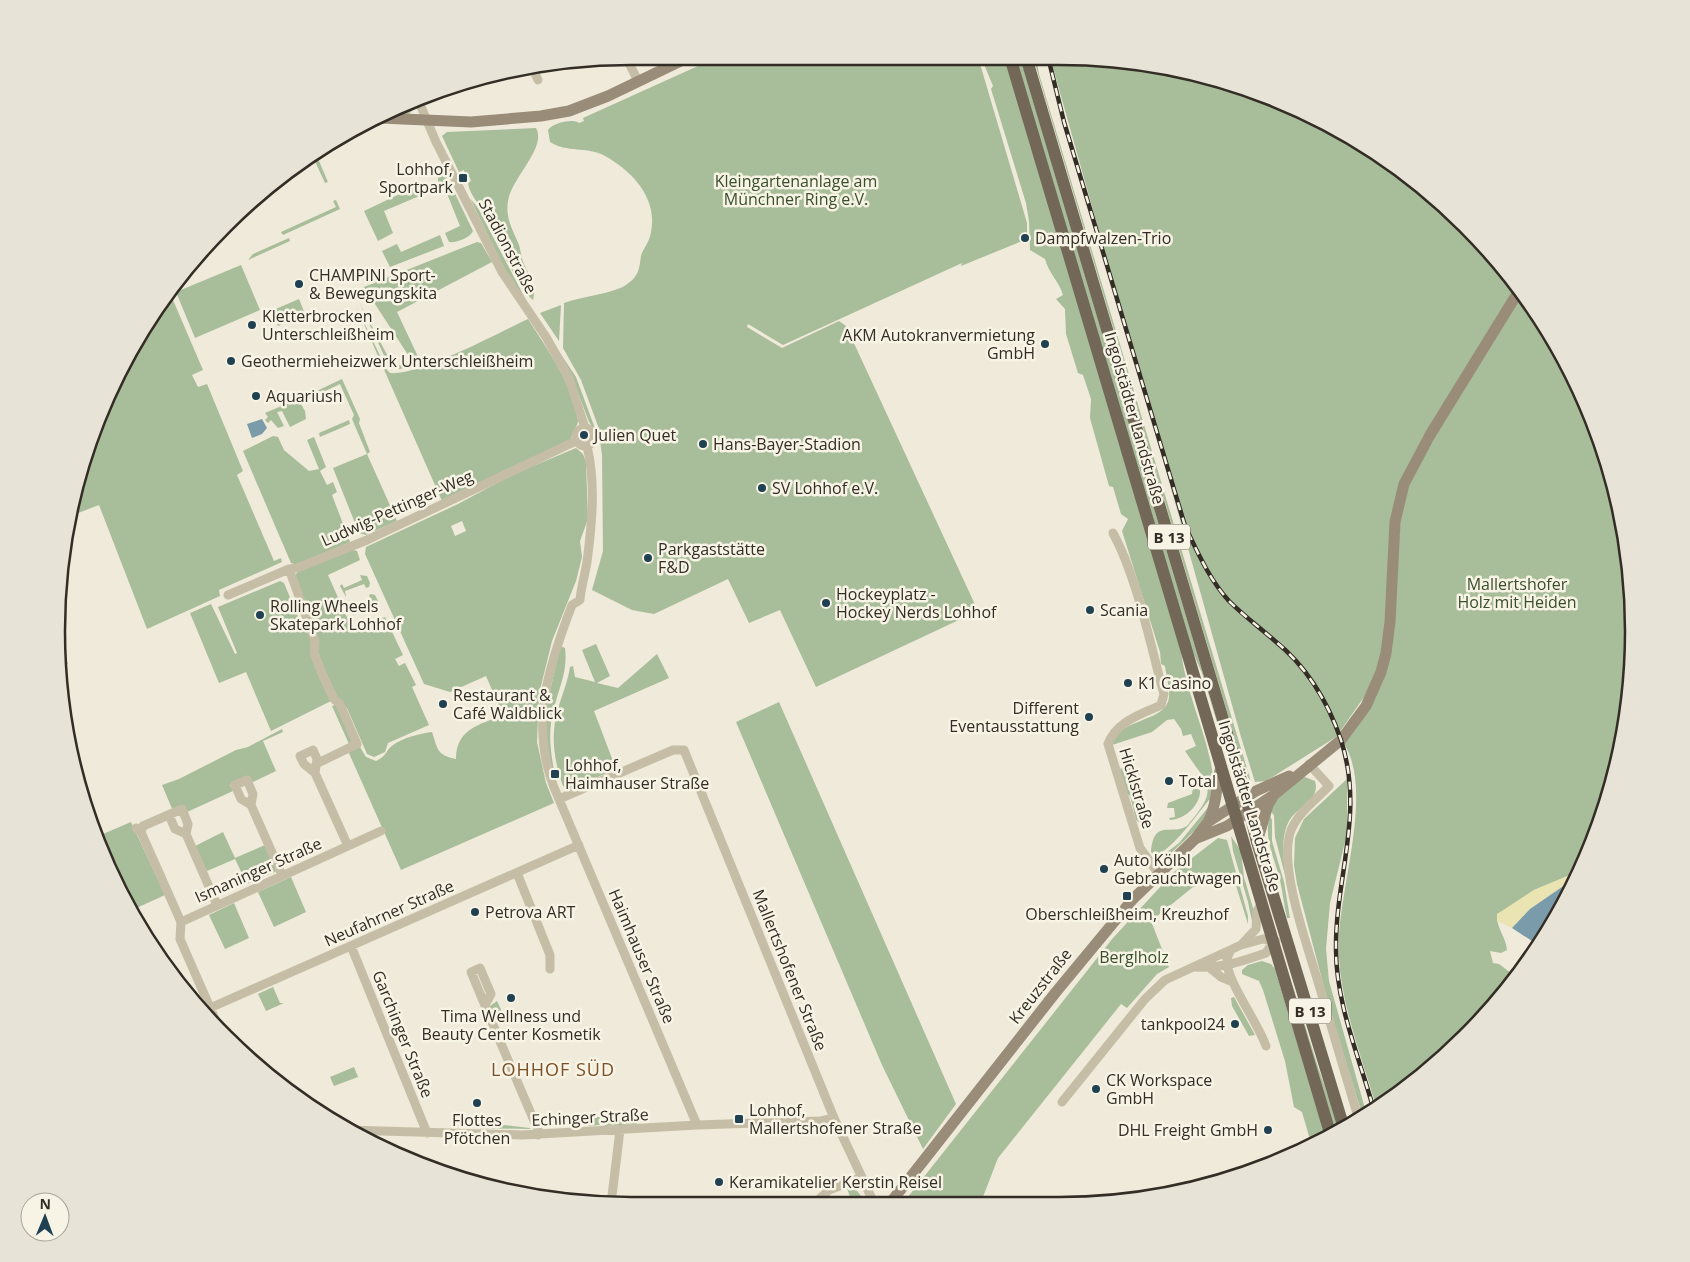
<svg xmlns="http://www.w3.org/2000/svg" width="1690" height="1262" font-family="'Open Sans',sans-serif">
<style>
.green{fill:#a8bd9a;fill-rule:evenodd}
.sand{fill:#e9e4b1}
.water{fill:#7a9caa}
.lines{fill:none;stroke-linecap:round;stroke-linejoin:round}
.street{stroke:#c6bda6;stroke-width:9}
.secondary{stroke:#998c78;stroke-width:11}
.primary{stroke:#736858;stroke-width:12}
.rail-casing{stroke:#332d26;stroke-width:4.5}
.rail{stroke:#f7f3e5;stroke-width:2.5;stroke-dasharray:8;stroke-linecap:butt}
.poi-dot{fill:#1f4151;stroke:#f7f3e5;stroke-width:2}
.labels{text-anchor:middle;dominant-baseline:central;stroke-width:5;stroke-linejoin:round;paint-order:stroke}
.shield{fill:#f7f3e5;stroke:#6e685f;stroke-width:1}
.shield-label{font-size:15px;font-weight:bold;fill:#332d26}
.poi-label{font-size:16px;fill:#332d26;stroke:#f7f3e5;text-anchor:start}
.park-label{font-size:16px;fill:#394f2c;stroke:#f7f3e5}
.street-label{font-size:16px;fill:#332d26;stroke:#f7f3e5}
.neighbourhood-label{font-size:18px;letter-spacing:1px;fill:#7b5026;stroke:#f7f3e5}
.rim{fill:none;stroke:#332d26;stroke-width:2.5}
</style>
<rect width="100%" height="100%" fill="#efead9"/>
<path class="green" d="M720,56L978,57L1027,223V239L961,266L962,263L783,345L748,324L747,327L782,348L839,321L846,326L978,611L816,687L780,610L749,623L728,579L654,614L632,610L592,590L603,551L602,455L598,426L581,380L563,348L564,303C580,297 615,293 626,285C639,276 639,270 641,256C643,249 650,241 651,232C658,198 632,171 605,156C588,146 566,153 550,142L548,130C552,123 573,118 579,123L584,121L583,118Z
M981,57H1005L1181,650C1186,701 1217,749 1214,801L1209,800C1197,814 1172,851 1155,855L1151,852C1154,818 1171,836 1187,826C1219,788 1210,788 1185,751L1196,746L1191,734L1183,736L1181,729L1174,719L1167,720L1152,732L1112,745C1116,718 1167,723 1169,697C1170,688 1166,675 1165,666L1161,664L1160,652L1122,531L1128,519L1121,514L1113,487L1109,486L1090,418L1091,399L1083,375L1078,373L1066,334L1065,309L1056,299L1063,295C1059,281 1049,274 1045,259L1030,250L1029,221L1026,203L991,89L993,86Z
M1015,57H1018L1023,67L1238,791L1202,673L1191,648Z
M1033,57H1036L1039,74L1251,782L1245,772Z
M1050,57H1096L1207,76L1279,100L1378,153L1438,199L1517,284L1424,436L1400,485L1384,631L1380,659L1369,690L1336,737L1266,781L1255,782L1241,737Z
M536,128C547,148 512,177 508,201C505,218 513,230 519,245C521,251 521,258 524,264C529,276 537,286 533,300C517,288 493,231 482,211C478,202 469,193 468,183L471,181L469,176L466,177L464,170L459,172L442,136L447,132Z
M316,154L328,182L325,183L313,157Z
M443,173L447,177L473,231C470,238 456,243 449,242L445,233L460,226L444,186L438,188V175Z
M425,182L426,188L417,197L384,211L393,233L378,241L364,211Z
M470,198L478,208L528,304L510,281Z
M336,200L340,209L283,235L281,232L336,207L333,201Z
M440,235L444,246L390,267L382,251L397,244L401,252Z
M289,238L290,241L248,260L253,254Z
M477,242L481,243L492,262L397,312L421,363L400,369H393L388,364L360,304L392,364L397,366L412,361L364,287Z
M241,265L260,310L195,338L176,292Z
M1522,292L1575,377L1614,483L1633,594L1629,706L1603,816L1579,870V864L1573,874L1534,890L1497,915C1496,927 1506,937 1507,950L1501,953L1490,951L1493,963L1499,964L1511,973L1515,966L1520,969L1491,1010L1409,1087L1376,1106C1362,1058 1342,1008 1339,958C1334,899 1377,793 1343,742L1386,673L1394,632L1400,522L1409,485L1434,436Z
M167,295L173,300L203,370L192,375L198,387L207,384L243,471L237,475L274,561L281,558L282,562L219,590L220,596L147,629L99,505L68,517L116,377L153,311Z
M299,299L305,314L278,326L271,311Z
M561,305L559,341L540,313Z
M356,306L387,370L390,373C419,376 498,333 528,319C545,346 575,387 578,421C578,425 571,436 570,442L442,501Z
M535,315L576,377L596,431L589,422L574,382Z
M342,379L360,419L359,423L370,452L367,454L397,521L366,535L359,533L333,468L367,454L352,419L354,415L340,384L306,400L304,397Z
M298,399L305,411L306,419L290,427L282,411L277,412L284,426L278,428L271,420L268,423L265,420L268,417L265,413Z
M349,420L350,424L320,437L319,433Z
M273,436L278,437L284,450L309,471L319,469L307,440L314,437L326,467L320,471L327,485L333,482L337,492L332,495L350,542L297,565L291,563L243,451Z
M576,448L583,454L586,462L588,519L580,541L582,557L576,581L552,641L539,694L537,742L546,783L554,803L401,870L348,751L360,747L366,757L376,761C387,756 385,751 393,745C402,738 422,733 432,732C438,750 437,755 456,759C456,729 479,725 503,715L486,676L450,692L424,684L365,554L366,547L458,504L512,475ZM462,521L466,531L455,536L451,526Z
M350,549L357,551L360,560L328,575L353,631L385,617L403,655L395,659L399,666L405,663L416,685L412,687L429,725L388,743L385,752L374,757L367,754L347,708L337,698L318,655L295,575L299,571Z
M360,575L367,576L370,583L369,587L366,588L364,584L345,591L346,597L340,586L342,584L344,588L362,580Z
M280,581L284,583L301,624H305L331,701L271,731L246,672L219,683L190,613L211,604L235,654L237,653L218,607Z
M371,594L375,595L379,603L377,606L375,608L372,603L354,611V616L349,605L351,603L353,607L371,600L369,595Z
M59,641L68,664L58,669Z
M596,644L610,676L597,683L618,688L657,654L669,678L594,711L616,769L568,790L563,786C554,760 550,736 558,709C562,695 568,681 570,667L573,666L575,677L595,682L582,650Z
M560,646L565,648C568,671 559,687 554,708C548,730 550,749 554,770L552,771L546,745L545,714Z
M779,702L956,1104L923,1149L882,1065L736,722Z
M335,705L340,709L352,741L349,744L332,706Z
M282,729L283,732L263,741L276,771L253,782L249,776L230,785L233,791L187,812L173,811L162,785L179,779L236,750L248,747Z
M1131,765L1135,773L1131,780L1148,817L1146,823L1142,824L1136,820L1130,796L1127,794L1120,769Z
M1305,777L1315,781C1321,800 1297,807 1289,821C1280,838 1284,858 1285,875L1275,837L1274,815L1270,811C1278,798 1289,781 1305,777Z
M1347,779V834L1330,903L1326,949L1329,981L1366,1112L1362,1114L1330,1010L1297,884L1294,865L1295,838L1304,819Z
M1193,788L1200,790C1201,805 1184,820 1170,820L1169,818L1175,817L1174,808H1167L1168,803L1192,794Z
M1210,805L1204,822L1168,856H1162L1179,843Z
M1270,816L1272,820V841L1284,882L1290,918H1287C1284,906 1283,893 1280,880C1275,859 1263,838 1270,816Z
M131,822L165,895L130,911L96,837Z
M223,832L235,858L265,845L277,871L247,884L235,859L207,871L195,846Z
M1231,836L1241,851L1244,877L1255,915L1253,926L1248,902L1233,851Z
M1218,838L1227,840L1248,916V924L1233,876L1193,887L1151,921L1169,967L1157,974L1127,1008L1121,1004L998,1158L981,1202H904L1113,938L1174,872Z
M291,877L306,912L274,927L258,892Z
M234,903L249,938L225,949L209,915Z
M1282,952L1319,1070L1339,1127L1334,1130Z
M1262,961L1271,964L1275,969L1325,1135L1311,1143L1302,1112L1294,1107L1285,1061L1263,990L1259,981L1242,974V970L1248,965Z
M273,987L280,1003H284L266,1011L258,994Z
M1234,997L1255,1035L1249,1036L1232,1006L1231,998Z
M497,1001L502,1012L494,1018L490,1006Z
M354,1067L358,1077L334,1086L330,1077Z
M598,1117H611L599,1125L589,1126L587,1121Z
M636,1120L637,1124L604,1126L611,1121Z
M476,1122L530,1128V1129L476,1128Z
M816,1124H824L827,1130L788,1131V1128L812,1126Z
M847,1188H855L866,1203H852Z"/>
<path class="sand" d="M1579,863L1575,878L1530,909L1512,928L1497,921V914L1534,890L1572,874L1574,866Z"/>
<path class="water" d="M262,419L267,428L262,434L252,438L247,424Z
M1575,878L1557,919L1538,945L1512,928L1530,909Z"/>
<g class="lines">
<path class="street" d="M626,57L638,81
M533,69L538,80
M419,102L436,142L502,272L546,337L569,378L585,428
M399,119L411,105
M576 437a9 9 0 1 1 18 0a9 9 0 1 1-18 0Z
M587,446C596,483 592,524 587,562C585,575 581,587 580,600L572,605C549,665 530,722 553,785L697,1125
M1113,533C1137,577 1150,644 1164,694L1161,705C1140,715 1117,721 1108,744L1140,848L1158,873
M289,569L315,641L314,653L323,676L334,699L340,704L357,744L316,764
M228,595L289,569L297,568L367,540L576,441
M1309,764L1329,786C1316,800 1296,814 1290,833C1279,870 1308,947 1319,985C1332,1029 1345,1073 1358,1117
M315,773L304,764L300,756L313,750L317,759L315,773L348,846
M559,799L673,750H684L834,1118L874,1203
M251,805L241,799L235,785L247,780L253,794L251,805L282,875
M169,815L175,829L186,834
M136,828L141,832L181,922L180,939L219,1028
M141,832L143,826L182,809L188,824L186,834L217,905
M517,873L550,955V969
M181,922L381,831
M1241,945L1256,929L1257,911L1262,903
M351,946L427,1133
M1231,950C1228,955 1226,959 1227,965C1232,989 1257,1021 1266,1046
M1195,967C1220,969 1243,961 1266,953L1273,942
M1210,968L1221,977L1233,982
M485,1005L491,994L480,968L471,972C493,1025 515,1077 538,1130V1135
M210,1008L579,845
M1062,1102L1145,999L1165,980L1241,945L1263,939L1276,941
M347,1130L522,1135L697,1125L821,1121L834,1118
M815,1203L829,1190L860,1178
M611,1204L620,1130"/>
<path class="secondary" d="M380,118L471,122L541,116L569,111L608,96L691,56
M1209,820C1219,798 1215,787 1221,767
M1195,839L1227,826L1275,794L1341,740L1366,706L1381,672L1386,653L1390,622L1395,522L1404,484L1430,435L1520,289
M1257,842L1268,805L1274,795
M891,1202L1056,992L1133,899L1195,839L1208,822L1256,791L1289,776"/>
<path class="primary" d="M1010,57L1330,1133
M1026,57L1246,797L1257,842L1343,1125"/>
<defs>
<path id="rail" d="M1048,57L1064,122L1185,526C1198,553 1209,579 1229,601C1244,616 1259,627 1275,641C1306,666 1328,702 1341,740C1365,815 1335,876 1336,950C1336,1003 1359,1057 1373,1107"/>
</defs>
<use href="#rail" class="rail-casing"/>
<use href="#rail" class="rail"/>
</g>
<g class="poi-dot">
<rect x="458" y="173" width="10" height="10" rx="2.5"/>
<circle cx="1025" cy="238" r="5"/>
<circle cx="299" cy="284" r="5"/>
<circle cx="252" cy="325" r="5"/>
<circle cx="1045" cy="344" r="5"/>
<circle cx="231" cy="361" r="5"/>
<circle cx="256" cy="396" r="5"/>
<circle cx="584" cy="435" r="5"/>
<circle cx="703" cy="444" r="5"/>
<circle cx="762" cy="488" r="5"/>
<circle cx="648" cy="558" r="5"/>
<circle cx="826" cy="603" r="5"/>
<circle cx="1090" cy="610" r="5"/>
<circle cx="260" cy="615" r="5"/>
<circle cx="1128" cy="683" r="5"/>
<circle cx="443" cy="704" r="5"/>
<circle cx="1089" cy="717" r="5"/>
<rect x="550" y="769" width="10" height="10" rx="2.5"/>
<circle cx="1169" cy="781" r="5"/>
<circle cx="1104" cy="869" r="5"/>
<rect x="1122" y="891" width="10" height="10" rx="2.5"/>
<circle cx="475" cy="912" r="5"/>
<circle cx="511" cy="998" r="5"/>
<circle cx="1235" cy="1024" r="5"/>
<circle cx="1096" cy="1089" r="5"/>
<circle cx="477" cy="1103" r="5"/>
<rect x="734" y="1114" width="10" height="10" rx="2.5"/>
<circle cx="1268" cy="1130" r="5"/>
<circle cx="719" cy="1182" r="5"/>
</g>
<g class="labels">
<g class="shield">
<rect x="1148" y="524.5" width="42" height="25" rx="4"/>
<rect x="1289" y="998.5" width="42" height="25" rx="4"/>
</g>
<g class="shield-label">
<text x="1169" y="537">B 13</text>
<text x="1310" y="1011">B 13</text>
</g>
<g class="poi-label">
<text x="453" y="169" text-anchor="end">Lohhof,<tspan x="453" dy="18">Sportpark</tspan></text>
<text x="1035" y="238">Dampfwalzen-Trio</text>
<text x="309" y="275">CHAMPINI Sport-<tspan x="309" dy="18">&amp; Bewegungskita</tspan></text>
<text x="262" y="316">Kletterbrocken<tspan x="262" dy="18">Unterschleißheim</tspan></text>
<text x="1035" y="335" text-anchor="end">AKM Autokranvermietung<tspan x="1035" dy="18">GmbH</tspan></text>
<text x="241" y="361">Geothermieheizwerk Unterschleißheim</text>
<text x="266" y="396">Aquariush</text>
<text x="594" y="435">Julien Quet</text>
<text x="713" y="444">Hans-Bayer-Stadion</text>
<text x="772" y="488">SV Lohhof e.V.</text>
<text x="658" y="549">Parkgaststätte<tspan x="658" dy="18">F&amp;D</tspan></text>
<text x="836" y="594">Hockeyplatz -<tspan x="836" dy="18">Hockey Nerds Lohhof</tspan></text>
<text x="270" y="606">Rolling Wheels<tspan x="270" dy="18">Skatepark Lohhof</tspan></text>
<text x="1100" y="610">Scania</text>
<text x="1138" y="683">K1 Casino</text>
<text x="453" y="695">Restaurant &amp;<tspan x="453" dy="18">Café Waldblick</tspan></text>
<text x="1079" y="708" text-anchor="end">Different<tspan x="1079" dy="18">Eventausstattung</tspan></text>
<text x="565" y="765">Lohhof,<tspan x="565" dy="18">Haimhauser Straße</tspan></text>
<text x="1179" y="781">Total</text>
<text x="1114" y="860">Auto Kölbl<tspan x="1114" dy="18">Gebrauchtwagen</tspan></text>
<text x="485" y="912">Petrova ART</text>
<text x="1127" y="914" text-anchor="middle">Oberschleißheim, Kreuzhof</text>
<text x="511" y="1016" text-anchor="middle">Tima Wellness und<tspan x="511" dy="18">Beauty Center Kosmetik</tspan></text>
<text x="1225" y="1024" text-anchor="end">tankpool24</text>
<text x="1106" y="1080">CK Workspace<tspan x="1106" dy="18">GmbH</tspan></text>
<text x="749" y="1110">Lohhof,<tspan x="749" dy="18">Mallertshofener Straße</tspan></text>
<text x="477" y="1120" text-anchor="middle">Flottes<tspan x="477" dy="18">Pfötchen</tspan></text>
<text x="1258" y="1130" text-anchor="end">DHL Freight GmbH</text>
<text x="729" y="1182">Keramikatelier Kerstin Reisel</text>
</g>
<g class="park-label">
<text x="796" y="181">Kleingartenanlage am<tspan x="796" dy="18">Münchner Ring e.V.</tspan></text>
<text x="1517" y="584">Mallertshofer<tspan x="1517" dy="18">Holz mit Heiden</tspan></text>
<text x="1134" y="957">Berglholz</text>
</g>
<g class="street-label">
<text transform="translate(508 246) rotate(62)">Stadionstraße</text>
<text transform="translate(1135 418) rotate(74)">Ingolstädter Landstraße</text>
<text transform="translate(397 508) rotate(-24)">Ludwig-Pettinger-Weg</text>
<text transform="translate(1137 788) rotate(73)">Hicklstraße</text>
<text transform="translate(1250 806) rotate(73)">Ingolstädter Landstraße</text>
<text transform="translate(258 870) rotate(-24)">Ismaninger Straße</text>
<text transform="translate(389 913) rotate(-24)">Neufahrner Straße</text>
<text transform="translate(642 956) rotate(67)">Haimhauser Straße</text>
<text transform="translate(790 970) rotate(68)">Mallertshofener Straße</text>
<text transform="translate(1040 986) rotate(-52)">Kreuzstraße</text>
<text transform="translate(403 1034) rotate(68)">Garchinger Straße</text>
<text transform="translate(590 1117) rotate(-3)">Echinger Straße</text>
</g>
<g class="neighbourhood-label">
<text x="553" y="1069">LOHHOF SÜD</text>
</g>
</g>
<path d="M0 0H1690V1262H0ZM631 65H1059A566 566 0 0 1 1625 631V631A566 566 0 0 1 1059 1197H631A566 566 0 0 1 65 631V631A566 566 0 0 1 631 65Z" fill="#e7e3d6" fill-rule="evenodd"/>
<path class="rim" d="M631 65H1059A566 566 0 0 1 1625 631V631A566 566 0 0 1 1059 1197H631A566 566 0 0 1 65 631V631A566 566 0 0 1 631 65Z"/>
<g transform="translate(45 1217) rotate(1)"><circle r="24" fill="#f7f3e5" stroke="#a9a499"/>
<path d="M0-4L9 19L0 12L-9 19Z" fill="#1f4151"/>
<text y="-8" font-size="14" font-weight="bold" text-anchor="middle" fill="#332d26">N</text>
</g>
</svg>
